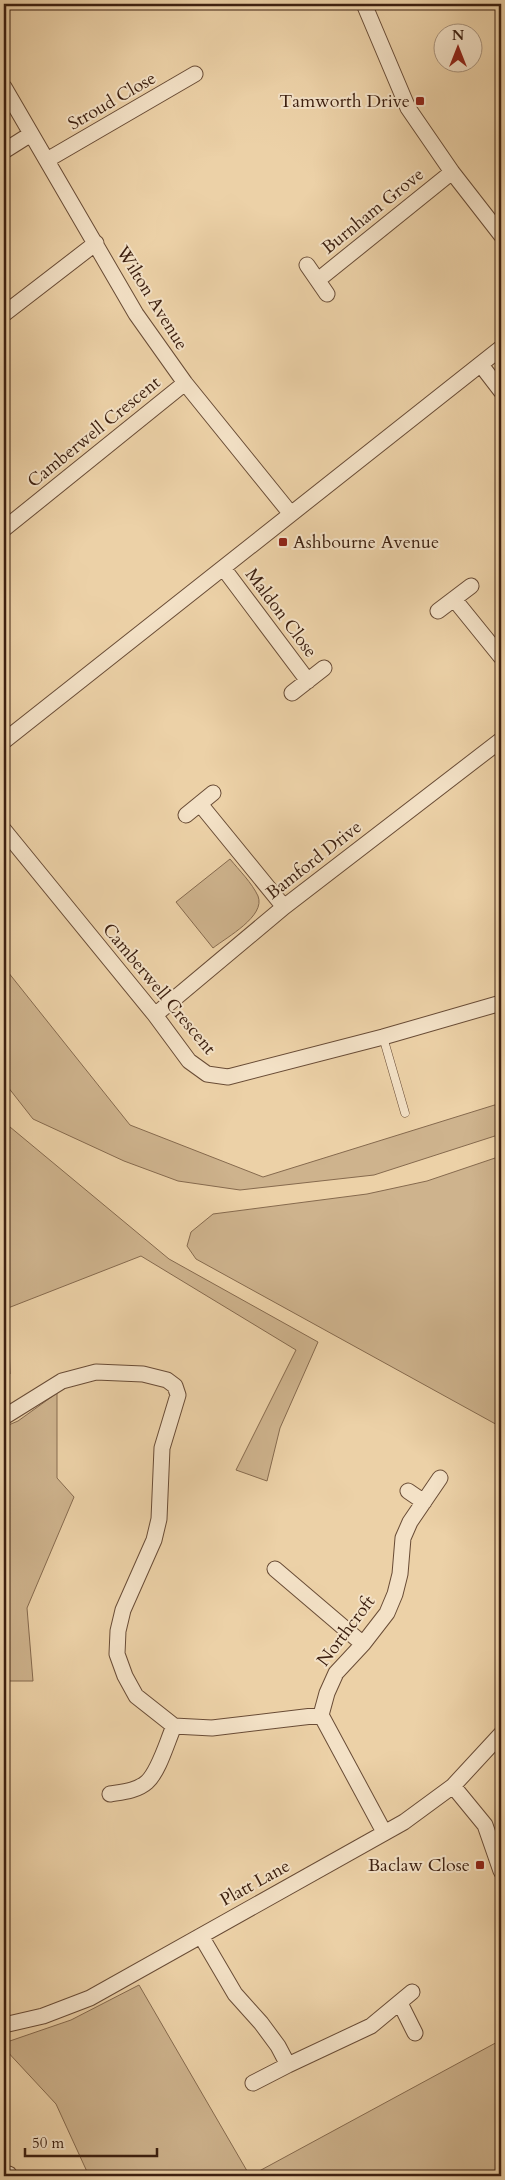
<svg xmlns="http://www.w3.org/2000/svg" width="505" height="2180" font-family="Cardo,serif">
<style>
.green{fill:#ceb38d;stroke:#866a4e}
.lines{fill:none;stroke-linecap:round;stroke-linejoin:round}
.lane-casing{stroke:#694c36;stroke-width:9}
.street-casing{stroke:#694c36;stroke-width:17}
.lane{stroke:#f3e1c6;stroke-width:8}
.street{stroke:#f3e1c6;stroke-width:15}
.poi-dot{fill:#8f2418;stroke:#f3e1c6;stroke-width:2}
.labels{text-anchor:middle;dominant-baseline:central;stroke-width:4;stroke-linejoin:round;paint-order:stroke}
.street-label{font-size:18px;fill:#3d2010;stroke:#f3e1c6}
.poi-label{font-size:18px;fill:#3d2010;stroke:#f3e1c6;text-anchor:end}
</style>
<rect width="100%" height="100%" fill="#ecd1a7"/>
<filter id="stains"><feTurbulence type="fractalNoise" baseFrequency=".004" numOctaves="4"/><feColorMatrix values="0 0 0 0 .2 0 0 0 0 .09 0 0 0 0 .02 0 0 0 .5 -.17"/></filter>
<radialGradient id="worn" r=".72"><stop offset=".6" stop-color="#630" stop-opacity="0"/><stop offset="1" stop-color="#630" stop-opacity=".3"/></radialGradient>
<path class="green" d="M230,859C239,870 252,883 258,896C266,916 227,937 213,948L176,902Z
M4,967L130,1125L263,1177L501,1103V1134L374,1175L240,1190L178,1181L124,1161L33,1119L4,1082Z
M4,1122L169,1259L318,1342L280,1428L267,1481L236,1470L296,1350L141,1256L8,1308L10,1374L4,1378Z
M501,1156V1427L196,1259L187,1246L191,1232L213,1214L367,1194L427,1181Z
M57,1393V1478L74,1497L27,1608L33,1681H4V1427L18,1421Z
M139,1985L250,2176L501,2040V2176H89L56,2104L4,2048V2043L71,2020Z"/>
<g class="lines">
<defs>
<path id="lane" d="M383,1037L405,1113"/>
<path id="street" d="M364,4L408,108L452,172L501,235
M4,87L136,314L185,383L291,514
M4,151L31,134
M47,160L195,74
M307,265L327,294
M318,280L452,172
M4,314L96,243
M481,365L501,391
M4,529L185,383
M224,569L308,681
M454,599L501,657
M438,611L471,586
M292,693L324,668
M4,741L501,348
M200,804L284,907
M186,815L213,793
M4,830L155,1015L189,1061L207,1074L228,1077L383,1037L501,1003
M155,1015L284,907L501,740
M4,1417L62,1381L96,1372L143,1374L167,1380L175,1386L178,1395L162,1448L159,1519L154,1540L123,1610L118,1631L117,1654L125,1676L136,1696L174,1726L212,1728L321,1715
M408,1491L424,1502
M275,1569L363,1644
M453,1786L485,1825L501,1871
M110,1794C122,1792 137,1791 147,1782C159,1771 167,1742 174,1726
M384,1832L321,1715L327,1693L336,1673L363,1644L387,1613L395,1594L400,1574L403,1538L410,1522L440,1478
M201,1936L235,1994L261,2023L278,2046L288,2065L371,2026L412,1992
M400,2003L415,2033
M4,2025L43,2016L90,1998L404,1822L453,1786L501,1734
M253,2083L288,2065
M9,2174L10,2176"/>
</defs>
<use href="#lane" class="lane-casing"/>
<use href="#street" class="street-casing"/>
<use href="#lane" class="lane"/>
<use href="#street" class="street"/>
</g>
<g class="poi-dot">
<rect x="415" y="96" width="10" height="10" rx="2.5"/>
<rect x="278" y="537" width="10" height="10" rx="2.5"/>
<rect x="475" y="1860" width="10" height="10" rx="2.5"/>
</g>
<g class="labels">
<g class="street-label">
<text transform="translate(112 101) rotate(-30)">Stroud Close</text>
<text transform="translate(373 211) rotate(-39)">Burnham Grove</text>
<text transform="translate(152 298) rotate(58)">Wilton Avenue</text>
<text transform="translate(94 432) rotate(-39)">Camberwell Crescent</text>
<text transform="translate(281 613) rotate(53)">Maldon Close</text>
<text transform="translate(314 860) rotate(-38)">Bamford Drive</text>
<text transform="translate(159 989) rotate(50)">Camberwell Crescent</text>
<text transform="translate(346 1631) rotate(-53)">Northcroft</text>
<text transform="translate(255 1883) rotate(-29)">Platt Lane</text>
</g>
<g class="poi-label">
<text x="410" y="101">Tamworth Drive</text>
<text x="293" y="542" text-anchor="start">Ashbourne Avenue</text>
<text x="470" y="1865">Baclaw Close</text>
</g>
</g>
<rect width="505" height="2180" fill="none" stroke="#ecd1a7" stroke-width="20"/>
<rect x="5" y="5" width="495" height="2170" fill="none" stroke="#3d2010" stroke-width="2.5"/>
<rect x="10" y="10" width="485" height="2160" fill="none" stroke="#3d2010"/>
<g transform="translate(458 48)"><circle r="24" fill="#f3e1c6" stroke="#aa947d"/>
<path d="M0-4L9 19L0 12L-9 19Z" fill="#8f2418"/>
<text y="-8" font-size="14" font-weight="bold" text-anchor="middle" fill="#3d2010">N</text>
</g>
<path d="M25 2148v8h132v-8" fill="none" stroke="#3d2010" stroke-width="2.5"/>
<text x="32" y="2148" font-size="15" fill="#3d2010" stroke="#f3e1c6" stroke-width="4" paint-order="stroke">50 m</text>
<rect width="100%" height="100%" filter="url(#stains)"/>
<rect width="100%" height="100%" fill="url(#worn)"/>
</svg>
